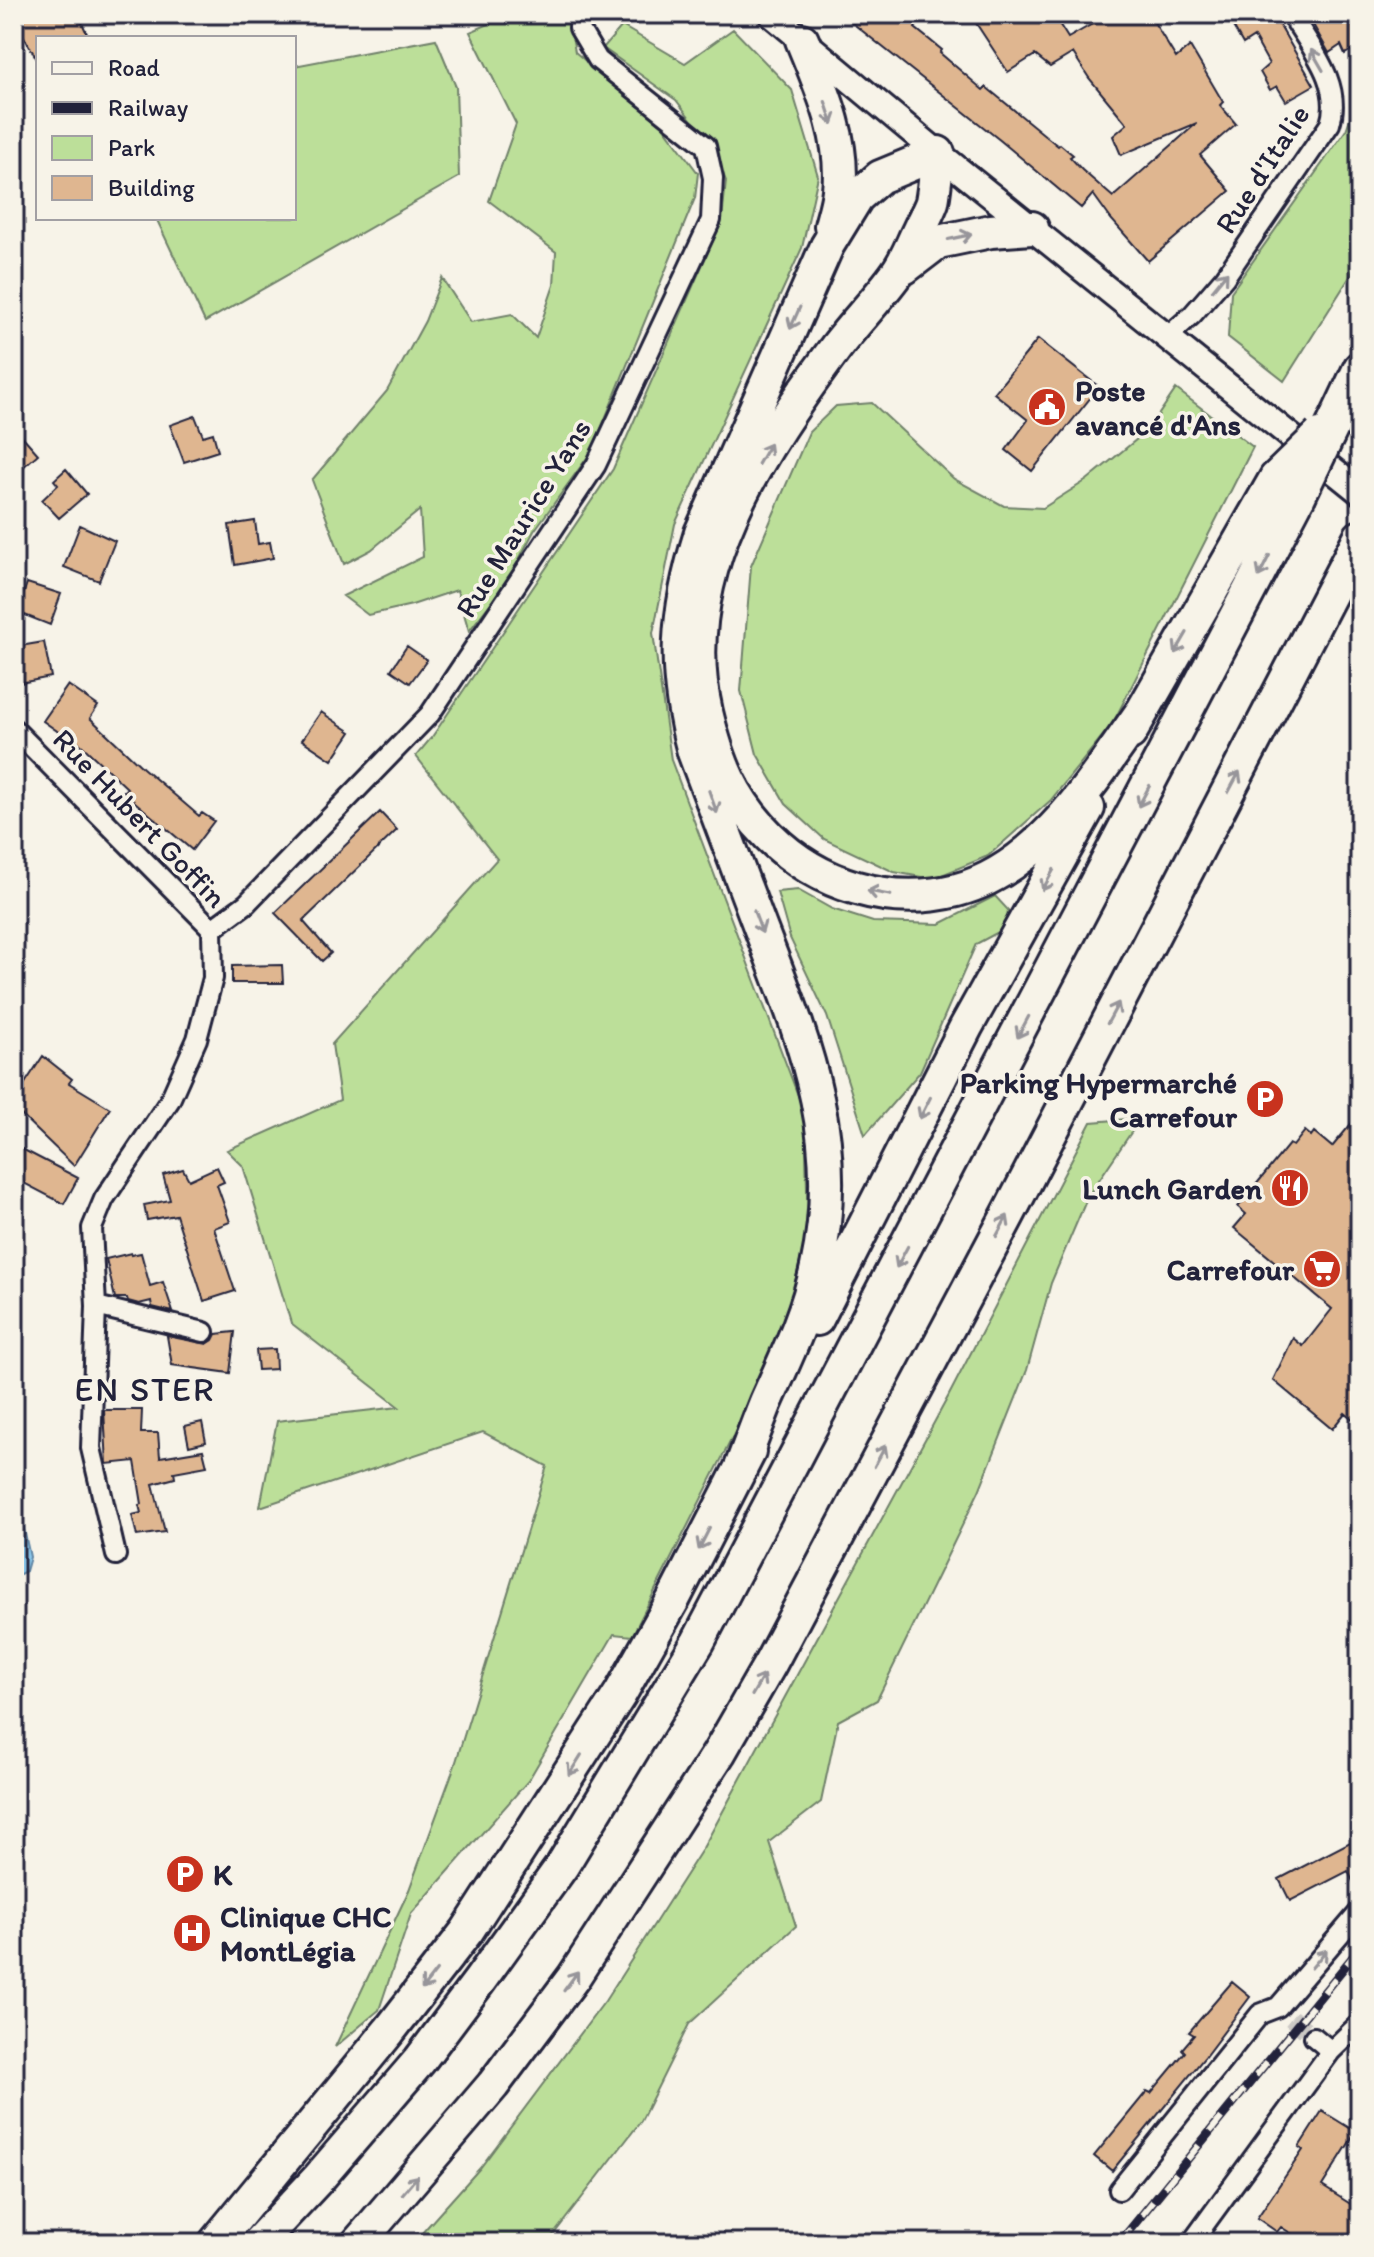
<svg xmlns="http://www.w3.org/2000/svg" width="1374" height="2257" font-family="Itim,sans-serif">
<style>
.green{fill:#bcdf99;stroke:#6f806a;stroke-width:2}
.water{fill:#8bc8eb;stroke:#6186a5;stroke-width:2}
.building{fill:#dfb690;stroke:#22223b;stroke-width:2}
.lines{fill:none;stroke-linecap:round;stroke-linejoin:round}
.minor-tunnel{stroke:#ccc9c5;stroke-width:18;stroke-dasharray:18 9;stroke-linecap:butt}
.minor-casing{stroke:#22223b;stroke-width:24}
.secondary-casing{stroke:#22223b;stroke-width:30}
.motorway-casing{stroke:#22223b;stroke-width:38}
.minor{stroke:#f7f3e8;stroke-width:18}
.secondary{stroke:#f7f3e8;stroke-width:24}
.motorway{stroke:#f7f3e8;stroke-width:32}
.rail-casing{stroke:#22223b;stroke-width:9}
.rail{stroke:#f7f3e8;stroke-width:6;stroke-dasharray:18;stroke-linecap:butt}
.motorway-bridge-casing{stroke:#22223b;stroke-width:38;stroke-linecap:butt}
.motorway-bridge{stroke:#f7f3e8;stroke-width:32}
.oneway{stroke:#97959a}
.labels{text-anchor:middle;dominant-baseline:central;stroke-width:7;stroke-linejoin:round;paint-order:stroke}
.street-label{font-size:30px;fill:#22223b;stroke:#f7f3e8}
.poi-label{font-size:30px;font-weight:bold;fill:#22223b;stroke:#f7f3e8;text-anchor:start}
.quarter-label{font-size:34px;letter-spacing:2px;fill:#22223b;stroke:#f7f3e8}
</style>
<rect width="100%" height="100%" fill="#f7f3e8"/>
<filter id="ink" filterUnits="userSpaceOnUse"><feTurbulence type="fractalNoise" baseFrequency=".0125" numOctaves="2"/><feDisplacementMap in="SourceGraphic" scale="16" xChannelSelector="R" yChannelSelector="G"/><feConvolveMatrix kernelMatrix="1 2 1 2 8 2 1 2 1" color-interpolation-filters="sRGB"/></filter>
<g filter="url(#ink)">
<path class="green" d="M523,14H568L575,52L663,126L698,173L695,198L592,451L534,531L507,582L469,631L457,590L412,605L368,615L343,596L423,557L420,510L371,550L344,564L312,480L387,391L425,321L442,278L471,322L512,314L536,338L554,285L556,252L489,201L516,124L470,32L503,18Z
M622,26L685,63L733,29L792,90L818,176L802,248L675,524L653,633L671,760L805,1114L808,1229L780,1343L632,1636L614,1634L528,1781L411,1914L379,2010L335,2047L409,1890L455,1765L547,1466L483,1432L260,1507L277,1421L399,1407L291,1323L243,1166L227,1150L340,1100L332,1044L497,859L416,756L432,737L613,469L722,220L726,181L711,145L676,100L603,48Z
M436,39L456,87L459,177L205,322L156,218H294V66Z
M1360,90V253L1351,275L1284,381L1228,337L1231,292L1346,130Z
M1176,389L1253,447L1113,723L1051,800L988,856L932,879L894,872L824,839L786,804L757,754L741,691L751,566L809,432L836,406L872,403L954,479L1004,506L1043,508L1087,480L1148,430Z
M798,890L832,909L873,922L940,924L995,896L1008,910L1006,928L976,944L920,1072L865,1135L827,1016L790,938L777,892Z
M1141,1118L1088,1196L1051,1283L1027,1370L979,1491L877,1700L838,1721L821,1802L769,1842L796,1926L689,2024L641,2121L547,2243H413L480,2168L605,2001L703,1848L948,1397L1091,1122Z"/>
<path class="water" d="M14,1483L30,1557L26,1571L14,1577Z"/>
<path class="building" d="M31,14H78L89,38H38V61L16,23Z
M841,14H926L915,28L942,50L940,53L983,90L986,87L1058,146L1060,144L1073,155L1070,157L1082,170L1113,197L1197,123L1121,155L1113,136L1127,124L1089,78L1073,53L1050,67L1035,55L1008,72L970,14H1053L1068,38L1110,14H1149L1176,58L1190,46L1223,102L1220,105L1236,124L1200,155L1230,191L1148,261L1111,219L1093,194L1081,208L1001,141Z
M1226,14H1273L1314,85L1286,101L1277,86L1270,90L1260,72L1269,64L1254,37L1243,44Z
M1307,14H1347L1359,34L1354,38L1358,46L1345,54L1341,45L1329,53Z
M1038,339L1099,387L1032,471L1006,450L1028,420L994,393Z
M195,416L203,436L213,433L218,451L184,462L170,425Z
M23,437L38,454L14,475V446Z
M66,469L87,494L59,518L42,500L58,485L54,480Z
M255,521L258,544L270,542L273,558L235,565L229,525Z
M80,525L115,541L99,581L64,567Z
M27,583L61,594L50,625L17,612Z
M44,642L51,677L20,683L14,647Z
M407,646L427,660L410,683L391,670Z
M68,685L98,706L90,718L143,768L199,816L202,813L214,821L192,850L123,792L127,788L75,739L73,742L43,721Z
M321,712L351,732L332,760L302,740Z
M380,812L397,830L303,921L331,953L322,961L275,913Z
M282,965L283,983H232V966Z
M43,1056L72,1079L69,1083L110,1108L74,1166L14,1108V1100Z
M1360,1113V1425L1345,1413L1332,1429L1273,1380L1293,1338L1303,1346L1332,1309L1234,1228L1246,1214L1238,1207L1289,1144L1293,1146L1305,1131L1311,1136L1314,1132L1332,1147Z
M22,1149L78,1178L64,1204L14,1178V1164Z
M217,1167L224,1182L217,1185L230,1222L214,1228L235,1291L204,1301L176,1215L147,1220L144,1205L170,1200L163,1175L183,1169L189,1180Z
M131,1253V1255L141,1253L150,1286L163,1282L173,1312L152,1307L151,1301L139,1304L128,1301L127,1298H115L106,1259Z
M235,1332L230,1373L172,1365L167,1336L207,1344L213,1340L216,1334Z
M275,1349L276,1369L258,1370L256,1350Z
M104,1410H142L141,1433H158L160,1457L203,1450L207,1466L174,1472L175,1478L153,1484L165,1532L137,1536L132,1515L141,1513L139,1505L142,1504L135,1461L107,1464Z
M202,1422L206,1442L189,1446L185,1426Z
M1354,1840L1360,1852V1896L1348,1871L1290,1901L1279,1879Z
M1232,1982L1250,1997L1204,2058L1112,2171L1094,2156L1147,2091L1151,2093L1185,2052L1182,2049L1194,2035L1189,2032Z
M1322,2111L1356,2132L1322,2186L1360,2210V2243H1306L1281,2227L1277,2232L1257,2218L1303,2150L1299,2147Z"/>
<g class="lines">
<path class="minor-tunnel" d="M1291,2018L1314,2037"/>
<defs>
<path id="minor" d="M1167,337L1192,315L1225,277L1330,124C1343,84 1310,47 1291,14
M14,729L212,929L213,978L197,1039L170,1100L104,1199L92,1228L96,1306L91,1448L116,1555
M212,929L246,904L430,714L596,465L711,220L713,178L706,146L598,60L579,28L580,14
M96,1306L204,1332
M1314,2037L1331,2051
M1119,2190L1260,2014L1278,2007L1360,1911
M1191,2243L1331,2051L1360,2023"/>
<path id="secondary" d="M771,14L938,153L1360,492"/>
<path id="motorway" d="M802,40C821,87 845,138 839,190C838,202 834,214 831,226
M904,268L938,242L991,231L1032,228
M1336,419L1360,368
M1130,733L1276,478
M817,1319L966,1027L1088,808
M740,1470C749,1447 757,1424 766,1402C786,1357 807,1315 817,1267C845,1139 805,1044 760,927C738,869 716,811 694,752C672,670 676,613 701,533L827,246L857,197L880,177L938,153C936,169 935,186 932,202C929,211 923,221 919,230C912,244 906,261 896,274C878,299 856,321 837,346C760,450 674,575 706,712C718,762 732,799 769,836C818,885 889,907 957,890C1039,869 1095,778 1141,713
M215,2243L389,2031L467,1931L620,1694L673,1600L749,1452
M258,2243L317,2180L420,2060L480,1980L562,1866L698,1642L1299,496
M358,2243L493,2085L573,1978L719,1753L770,1664L1008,1215L1360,537"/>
</defs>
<use href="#minor" class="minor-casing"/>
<use href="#secondary" class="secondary-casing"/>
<use href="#motorway" class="motorway-casing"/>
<use href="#minor" class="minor"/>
<use href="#secondary" class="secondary"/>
<use href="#motorway" class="motorway"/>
<defs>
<path id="rail" d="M1119,2243L1360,1948"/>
</defs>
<use href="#rail" class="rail-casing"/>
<use href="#rail" class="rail"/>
<defs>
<path id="motorway-bridge" d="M1276,478L1320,435
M1299,496L1336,419"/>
</defs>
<use href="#motorway-bridge" class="motorway-bridge-casing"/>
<use href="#motorway-bridge" class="motorway-bridge"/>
</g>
<defs><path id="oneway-shaft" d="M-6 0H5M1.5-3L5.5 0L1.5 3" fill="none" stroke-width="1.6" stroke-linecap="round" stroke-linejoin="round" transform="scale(2)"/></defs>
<g class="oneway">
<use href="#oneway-shaft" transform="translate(1317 60) rotate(-120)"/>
<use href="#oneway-shaft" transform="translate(829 113) rotate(72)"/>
<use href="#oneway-shaft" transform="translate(960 237) rotate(-12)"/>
<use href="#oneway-shaft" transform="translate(1220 281) rotate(-51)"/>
<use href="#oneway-shaft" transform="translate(795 318) rotate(114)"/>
<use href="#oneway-shaft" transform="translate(764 454) rotate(-60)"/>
<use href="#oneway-shaft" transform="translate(1264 566) rotate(117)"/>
<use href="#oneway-shaft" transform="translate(1181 643) rotate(120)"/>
<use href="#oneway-shaft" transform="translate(1234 782) rotate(-62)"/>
<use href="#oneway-shaft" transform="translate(1144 796) rotate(118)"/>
<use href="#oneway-shaft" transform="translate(713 802) rotate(70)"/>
<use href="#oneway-shaft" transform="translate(1048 880) rotate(119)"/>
<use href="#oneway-shaft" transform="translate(879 893) rotate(-169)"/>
<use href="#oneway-shaft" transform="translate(758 922) rotate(69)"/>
<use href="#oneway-shaft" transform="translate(1113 1013) rotate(-62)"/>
<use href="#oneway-shaft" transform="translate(1023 1027) rotate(118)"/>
<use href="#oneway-shaft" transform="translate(925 1108) rotate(117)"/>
<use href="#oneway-shaft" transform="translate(1002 1226) rotate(-62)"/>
<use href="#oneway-shaft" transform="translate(902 1257) rotate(118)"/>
<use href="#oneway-shaft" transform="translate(880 1456) rotate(-62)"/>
<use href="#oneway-shaft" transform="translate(704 1539) rotate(117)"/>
<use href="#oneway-shaft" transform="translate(758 1685) rotate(-60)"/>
<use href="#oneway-shaft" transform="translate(575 1765) rotate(122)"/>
<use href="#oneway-shaft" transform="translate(1319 1959) rotate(-50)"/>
<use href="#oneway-shaft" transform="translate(429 1980) rotate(128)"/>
<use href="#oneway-shaft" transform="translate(571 1981) rotate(-54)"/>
<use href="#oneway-shaft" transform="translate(410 2185) rotate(-50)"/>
</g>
</g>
<defs>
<symbol id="civic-disc" viewBox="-11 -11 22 22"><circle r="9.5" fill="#c8321e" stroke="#f7f3e8"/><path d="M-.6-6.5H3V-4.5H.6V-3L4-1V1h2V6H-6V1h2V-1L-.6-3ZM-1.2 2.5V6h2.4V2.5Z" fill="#fff"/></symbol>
<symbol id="parking-disc" viewBox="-11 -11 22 22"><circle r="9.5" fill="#c8321e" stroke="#f7f3e8"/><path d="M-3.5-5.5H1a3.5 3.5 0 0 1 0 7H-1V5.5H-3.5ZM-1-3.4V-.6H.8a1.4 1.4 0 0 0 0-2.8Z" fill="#fff"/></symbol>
<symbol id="restaurant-disc" viewBox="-11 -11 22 22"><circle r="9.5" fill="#c8321e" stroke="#f7f3e8"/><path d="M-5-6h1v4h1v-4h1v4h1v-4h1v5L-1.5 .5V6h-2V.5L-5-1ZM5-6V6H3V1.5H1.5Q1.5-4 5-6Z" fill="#fff"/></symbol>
<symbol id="supermarket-disc" viewBox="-11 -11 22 22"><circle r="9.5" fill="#c8321e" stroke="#f7f3e8"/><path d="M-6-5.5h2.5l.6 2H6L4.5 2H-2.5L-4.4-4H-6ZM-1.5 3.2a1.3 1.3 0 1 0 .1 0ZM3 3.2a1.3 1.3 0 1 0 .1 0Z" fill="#fff"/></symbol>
<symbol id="hospital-disc" viewBox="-11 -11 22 22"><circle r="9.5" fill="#c8321e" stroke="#f7f3e8"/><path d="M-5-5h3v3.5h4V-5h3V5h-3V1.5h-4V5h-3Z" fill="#fff"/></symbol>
</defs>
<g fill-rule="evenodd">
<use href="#civic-disc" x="1025" y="385" width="44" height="44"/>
<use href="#parking-disc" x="1243" y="1077" width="44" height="44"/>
<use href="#restaurant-disc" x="1268" y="1166" width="44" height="44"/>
<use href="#supermarket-disc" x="1300" y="1247" width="44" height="44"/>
<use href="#parking-disc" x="163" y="1852" width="44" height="44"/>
<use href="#hospital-disc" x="170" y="1911" width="44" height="44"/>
</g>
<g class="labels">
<g class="street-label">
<text transform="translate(1262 169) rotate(-57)">Rue d'Italie</text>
<text transform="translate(523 518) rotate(-58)">Rue Maurice Yans</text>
<text transform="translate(140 818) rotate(46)">Rue Hubert Goffin</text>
</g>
<g class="poi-label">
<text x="1075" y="390">Poste<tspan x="1075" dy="34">avancé d'Ans</tspan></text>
<text x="1237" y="1082" text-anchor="end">Parking Hypermarché<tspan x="1237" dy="34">Carrefour</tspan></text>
<text x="1262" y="1188" text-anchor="end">Lunch Garden</text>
<text x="1294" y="1269" text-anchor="end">Carrefour</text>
<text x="213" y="1874">K</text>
<text x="220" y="1916">Clinique CHC<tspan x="220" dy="34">MontLégia</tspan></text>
</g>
<g class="quarter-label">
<text x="145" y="1389">EN STER</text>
</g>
</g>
<rect width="1374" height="2257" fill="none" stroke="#f7f3e8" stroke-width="48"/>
<rect x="24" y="24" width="1326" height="2209" fill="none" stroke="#22223b" stroke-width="3" filter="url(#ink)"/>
<rect x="36" y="36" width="260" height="184" fill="#f7f3e8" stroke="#a29fa3" stroke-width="2"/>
<rect x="52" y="62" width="40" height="12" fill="#f7f3e8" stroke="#a29fa3" stroke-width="2"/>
<text x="108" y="76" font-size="24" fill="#22223b">Road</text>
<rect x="52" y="102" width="40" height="12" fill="#22223b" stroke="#a29fa3" stroke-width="2"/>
<text x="108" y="116" font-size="24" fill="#22223b">Railway</text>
<rect x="52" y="136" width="40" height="24" fill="#bcdf99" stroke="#a29fa3" stroke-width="2"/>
<text x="108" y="156" font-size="24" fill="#22223b">Park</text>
<rect x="52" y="176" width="40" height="24" fill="#dfb690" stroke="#a29fa3" stroke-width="2"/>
<text x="108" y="196" font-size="24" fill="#22223b">Building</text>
</svg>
